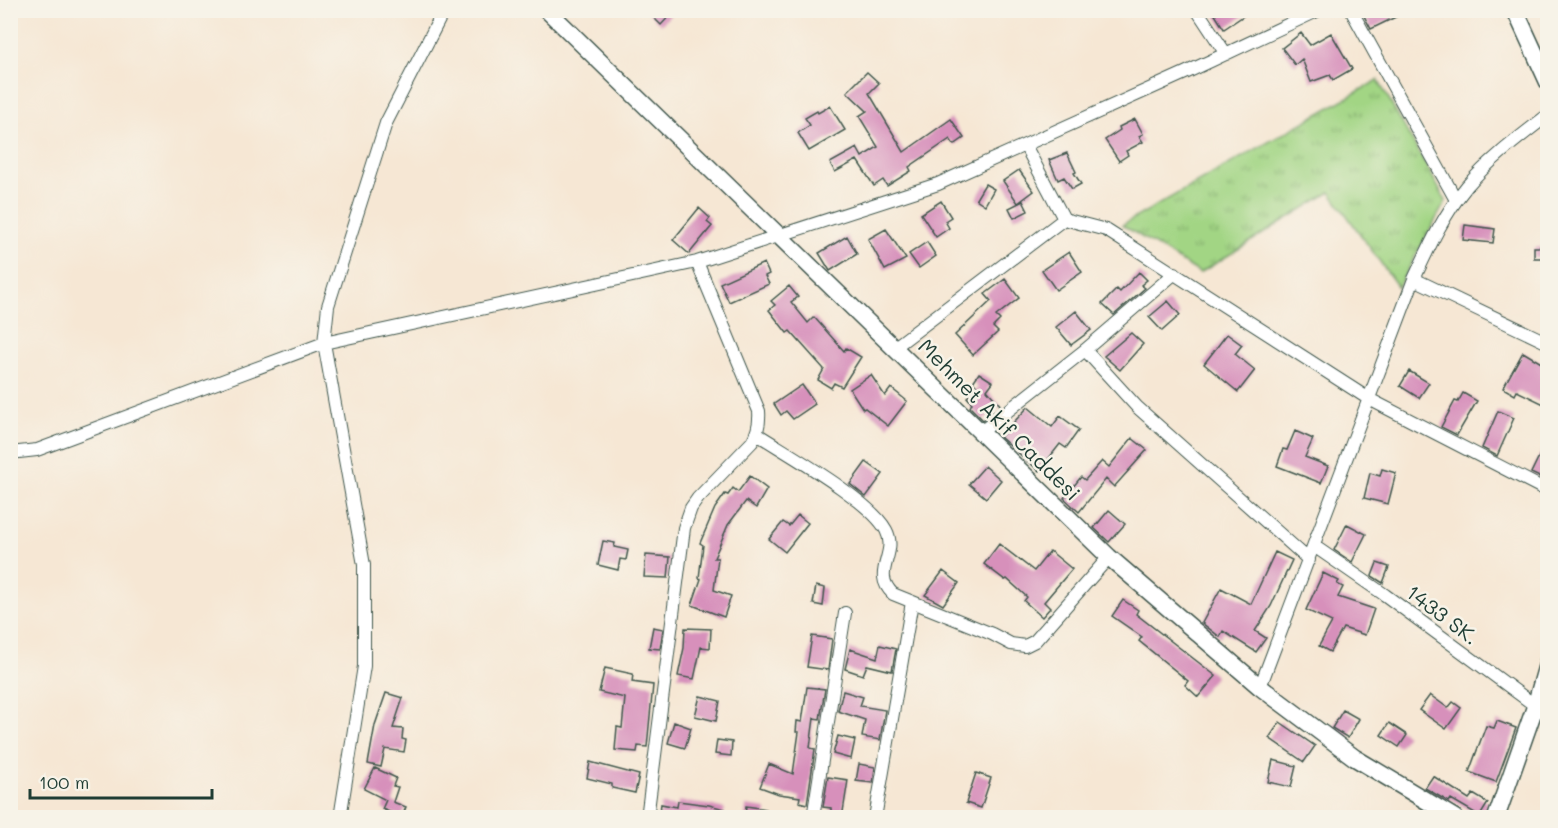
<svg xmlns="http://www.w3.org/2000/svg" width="1558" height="828" font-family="Mali,sans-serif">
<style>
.park{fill:url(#park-tufts);stroke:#60895c;stroke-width:1.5}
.building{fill:#d790bb}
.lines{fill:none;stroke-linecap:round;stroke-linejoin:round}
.street-casing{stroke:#3f564c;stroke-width:14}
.secondary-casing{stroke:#3f564c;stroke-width:19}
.street{stroke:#fff;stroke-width:12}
.secondary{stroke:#fff;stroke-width:16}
.labels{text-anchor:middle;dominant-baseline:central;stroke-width:5;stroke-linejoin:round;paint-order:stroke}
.street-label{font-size:21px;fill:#1f3d34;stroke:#f7f3e8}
</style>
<defs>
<pattern id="park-tufts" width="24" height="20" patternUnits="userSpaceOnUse" patternTransform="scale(1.5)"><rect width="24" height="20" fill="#a2d584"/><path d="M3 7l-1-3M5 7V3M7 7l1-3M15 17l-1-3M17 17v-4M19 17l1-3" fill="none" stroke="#83ae6d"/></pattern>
</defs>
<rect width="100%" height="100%" fill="#f7f3e8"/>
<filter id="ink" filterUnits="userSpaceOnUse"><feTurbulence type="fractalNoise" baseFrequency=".0167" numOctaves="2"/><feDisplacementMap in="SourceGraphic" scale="12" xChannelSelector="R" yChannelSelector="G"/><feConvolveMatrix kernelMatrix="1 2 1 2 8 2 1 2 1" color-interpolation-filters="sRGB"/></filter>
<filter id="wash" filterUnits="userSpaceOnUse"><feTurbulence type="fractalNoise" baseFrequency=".008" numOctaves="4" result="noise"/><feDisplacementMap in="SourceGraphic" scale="24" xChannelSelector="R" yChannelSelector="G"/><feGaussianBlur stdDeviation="1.35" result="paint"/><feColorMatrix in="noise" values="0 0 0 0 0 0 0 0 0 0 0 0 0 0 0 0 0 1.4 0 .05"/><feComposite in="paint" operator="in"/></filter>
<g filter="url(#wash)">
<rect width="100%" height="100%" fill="#f6e7d4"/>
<path class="park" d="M1378,80L1446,201L1398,287L1330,192L1200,273L1122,225Z"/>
<g id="blocks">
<path class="building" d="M646,10H675L661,25Z
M1212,10H1252L1224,29Z
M1361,10H1410L1371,29Z
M1301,33L1310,45L1331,33L1352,69L1333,80L1330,75L1311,82L1302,59L1295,65L1282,48Z
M867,72L879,83L869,93L904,152L951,119L964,138L954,145L950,139L909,167L911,171L887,186L883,180L874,186L857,160L835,172L830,163L857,148L862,157L878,147L859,116L867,111L847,92Z
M830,106L845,130L809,151L798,133L810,125L805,118L817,111L818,113Z
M1135,119L1143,134L1139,136L1143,142L1126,151L1128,155L1119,161L1105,140L1120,130L1119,127Z
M1067,153L1076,172L1074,173L1081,184L1072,189L1064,177L1058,180L1049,160Z
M1019,170L1034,191L1018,203L1003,181Z
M985,184L994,189L985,205L976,199Z
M941,201L951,217L945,221L949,228L936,237L921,214Z
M1023,201L1028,211L1014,218L1009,208Z
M699,208L710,218L707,222L712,226L689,254L673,240Z
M1465,225L1495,229L1493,243L1463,240Z
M886,229L906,259L885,270L868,239Z
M847,236L857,254L830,271L819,253Z
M927,242L936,256L919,268L909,254Z
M1534,247H1548V258H1534Z
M1069,252L1082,272L1056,290L1042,270Z
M764,263L769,274L765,276L769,284L729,302L720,283Z
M1139,272L1147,280L1141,285L1145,288L1114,315L1102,304L1117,289L1120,292Z
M1005,279L1019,298L996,316L1000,320L993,327L998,332L973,355L955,335L991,301L985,294Z
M789,286L798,297L791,302L808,323L814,317L844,351L846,348L861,357L842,387L834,383L831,388L818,380L824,369L790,331L787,333L769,310L775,305L771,301Z
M1168,301L1180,315L1162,331L1149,317Z
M1076,311L1091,330L1071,345L1056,327Z
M1131,333L1143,344L1120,370L1104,356Z
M1227,334L1242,345L1235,354L1255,370L1238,392L1204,364Z
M1523,352L1548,367V406L1517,391L1515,395L1503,388Z
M1409,371L1429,383L1419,398L1400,386Z
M979,373L993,382L987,390L1001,406L983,420L970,407L972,403L967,397L978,388L973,382Z
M871,375L885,396L891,388L907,401L888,426L865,408L863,409L850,389Z
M802,385L815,404L793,419L786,411L781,415L774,404Z
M1463,393L1477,401L1457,435L1441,427L1455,401L1458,402Z
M1028,407L1052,427L1060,416L1079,430L1066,448L1060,444L1039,471L1000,437Z
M1498,411L1514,418L1497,456L1482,448Z
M1295,431L1313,439L1305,457L1328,466L1321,483L1277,466L1283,449L1287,450Z
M1132,438L1147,450L1114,487L1106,479L1079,512L1064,498L1081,477L1085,480L1102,461L1109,467Z
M1548,438V481L1531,473Z
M866,462L883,474L866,497L850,484Z
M985,466L1001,480L986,498L969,484Z
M1382,469L1396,473L1388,504L1364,498L1370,473L1380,476Z
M750,476L767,489L756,508L746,501L728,525L714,558H718L714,590L731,596L724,617L692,605L701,579L699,578L703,545L700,543L715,508L725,494L728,495L733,488L738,492Z
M1109,510L1125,524L1109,542L1094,528Z
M798,515L808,523L785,552L769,539L783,522L789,526Z
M1347,524L1366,534L1352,562L1334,550Z
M603,541L615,543L614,547L628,550L626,560L620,559L618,570L598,565Z
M999,544L1034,571L1050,551L1072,569L1044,602L1050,608L1042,617L1024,601L1027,597L1007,579L1005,580L984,564Z
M1275,552L1292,560L1271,606L1255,631L1266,638L1256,652L1223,631L1220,637L1202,623L1221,588L1251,604Z
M646,555L670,557L668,578L644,577Z
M1377,563L1389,567L1383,583L1372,576Z
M943,571L959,583L943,605L925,595Z
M1323,573L1339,581L1337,584L1343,587L1338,597L1374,609L1365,635L1343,628L1330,652L1319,646L1332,622L1306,610Z
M816,586L825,588L823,606L813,604Z
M1123,600L1138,610L1136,614L1216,676L1198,697L1185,685L1188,681L1139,641L1142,637L1112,616Z
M653,627L663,629L660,649L649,648Z
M685,628L711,629L710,648L701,647L694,679L678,676L684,648Z
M812,636L832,639L828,670L807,667Z
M880,645L896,649L892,671L867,665L863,675L845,669L850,649L877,658Z
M605,668L633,674L632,682L653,685L647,747L638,746L637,752L615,750L617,727L622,728L625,698L599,692Z
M807,687L825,689L820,719L814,718L810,748L815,749L807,804L799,802L800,797L779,794L760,787L769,764L793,774L799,732H796L797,721L802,722Z
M843,691L863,697L860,706L885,710L880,740L862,737L865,720L838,711Z
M386,693L403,698L393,728L403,729L402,739L406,740L404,752L385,749L381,767L368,764L375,725Z
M1430,695L1448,708L1453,702L1461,708L1446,729L1419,710Z
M700,696L720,701L716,721L695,716Z
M1343,710L1359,719L1348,738L1332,728Z
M1497,721L1516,728L1496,782L1469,772L1486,726L1494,728Z
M674,722L691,728L685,748L668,743Z
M1280,722L1315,746L1304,762L1269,738Z
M1389,723L1407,735L1399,747L1381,735Z
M838,736L855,740L851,759L833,754Z
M717,740L732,742L731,756L715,754Z
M1273,760L1296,766L1291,787L1268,782Z
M590,762L639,775L635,793L612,788V784L587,778Z
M859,764L875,767L873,783L856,781Z
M375,768L396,778L393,786L398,787L393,802L406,807L402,817L382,809L386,800L364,789Z
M976,773L991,778L981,808L966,803Z
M1433,776L1469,799L1473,794L1488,803L1480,816L1451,799L1449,802L1425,788Z
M828,777L848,780L842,818H831V808L823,807Z
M678,801L709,805L725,809L722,818L691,811L690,818H659L661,804L677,807Z
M746,806L766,809L765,818H745Z"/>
</g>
</g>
<g filter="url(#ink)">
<use href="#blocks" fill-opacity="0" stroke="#3f564c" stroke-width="1.5"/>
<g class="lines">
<defs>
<path id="street" d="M1197,10L1226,54
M1351,10L1456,200
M1064,219L1106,230L1369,399L1548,491
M1414,279L1548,343
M895,347L1064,219L1025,145
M1085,350L1137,407L1309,560
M981,432L1085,350L1175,273
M757,434C788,454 870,500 886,530C899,554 870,572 893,594L992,634L1011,644L1025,646L1035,641L1109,557
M10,453L37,450L324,343L697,262L938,184L1185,73L1319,10
M1314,546L1385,595L1548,715
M1260,687L1414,279C1429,247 1444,214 1467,186C1490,159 1520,137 1548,115
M340,818L364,666V565L324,343L328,306L386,123L444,10
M647,818L684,528L691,508L698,498L752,442C758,432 760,423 759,411L697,262
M813,818L845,613
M875,818L912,602"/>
<path id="secondary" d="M547,10L1109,557L1260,687L1355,758L1455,818
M1515,10L1548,82
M1496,818L1535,707L1548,661"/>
</defs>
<use href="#street" class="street-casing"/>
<use href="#secondary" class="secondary-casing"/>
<use href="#street" class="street"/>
<use href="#secondary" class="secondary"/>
</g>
</g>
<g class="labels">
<g class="street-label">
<text transform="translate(1000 419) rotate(45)">Mehmet Akif Caddesi</text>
<text transform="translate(1443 614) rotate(37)">1433 SK.</text>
</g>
</g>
<rect width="1558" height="828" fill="none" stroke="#f7f3e8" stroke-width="36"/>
<path d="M30 789v9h182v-9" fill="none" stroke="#1f3d34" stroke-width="3"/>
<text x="39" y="789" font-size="18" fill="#1f3d34" stroke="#f7f3e8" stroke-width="4.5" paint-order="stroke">100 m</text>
</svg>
